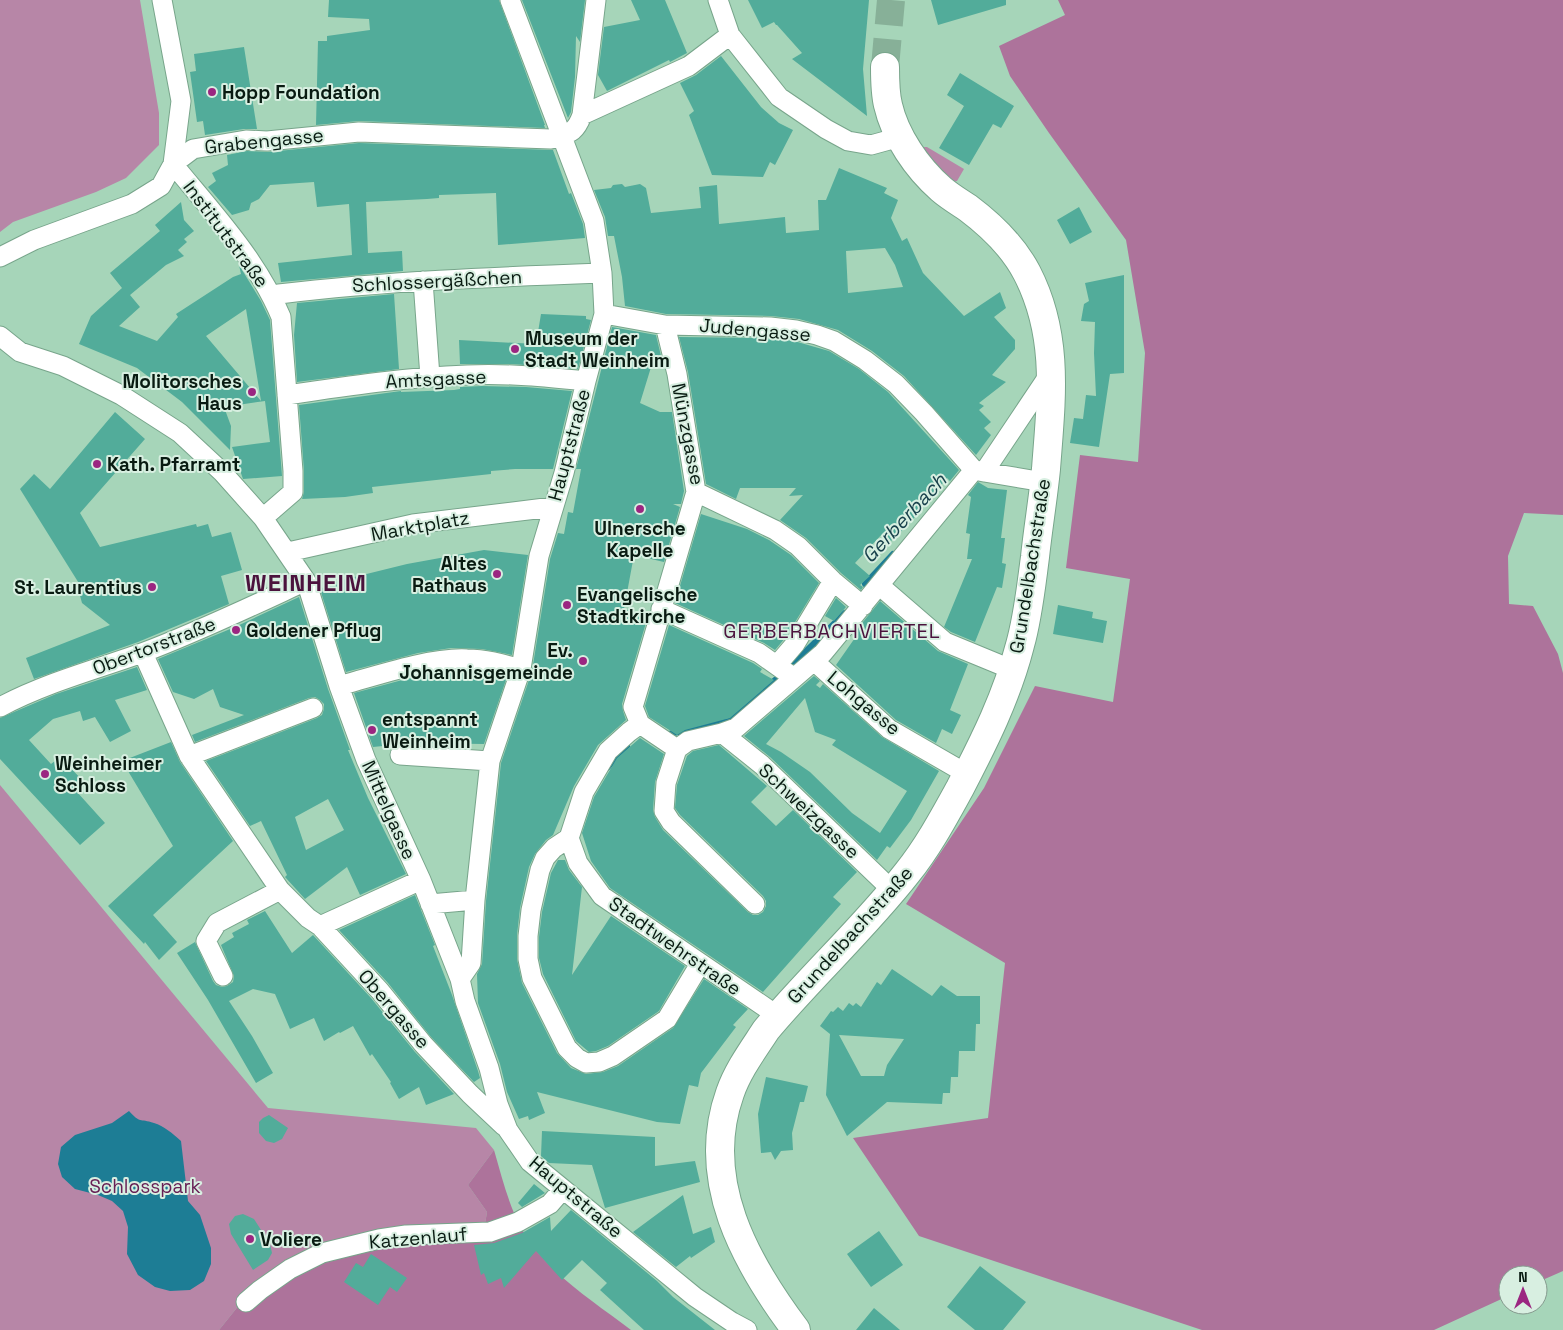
<svg xmlns="http://www.w3.org/2000/svg" width="1563" height="1330" font-family="'Space Grotesk',sans-serif">
<style>
.green{fill:#b786a7}
.forest{fill:#ad739b}
.water{fill:#1d7d95}
.lines{fill:none;stroke-linecap:round;stroke-linejoin:round}
.stream{stroke:#1d7d95;stroke-width:6}
.building{fill:#52ac9a;fill-rule:evenodd}
.secondary-tunnel{stroke:#87b098;stroke-width:28;stroke-dasharray:28 14;stroke-linecap:butt}
.street-casing{stroke:#78a58b;stroke-width:21}
.secondary-casing{stroke:#78a58b;stroke-width:30}
.street{stroke:#fff;stroke-width:19}
.secondary{stroke:#fff;stroke-width:28}
.poi-dot{fill:#9b2681;stroke:#d8efe1;stroke-width:2}
.labels{text-anchor:middle;dominant-baseline:central;stroke-width:4;stroke-linejoin:round;paint-order:stroke}
.poi-label{font-size:19px;font-weight:bold;fill:#091b12;stroke:#d8efe1;text-anchor:start}
.street-label{font-size:19px;fill:#091b12;stroke:#d8efe1}
.park-label{font-size:19px;fill:#672055;stroke:#d8efe1}
.water-label{font-size:20px;font-style:italic;fill:#19414c;stroke:#d8efe1}
.neighbourhood-label{font-size:20px;letter-spacing:1px;fill:#4b133d;stroke:#d8efe1}
.district-label{font-size:24px;font-weight:bold;letter-spacing:1px;fill:#4b133d;stroke:#d8efe1}
</style>
<rect width="100%" height="100%" fill="#a6d5b9"/>
<path class="green" d="M0,0H140L159,113V145L126,178L96,192L13,222L0,232Z
M924,147H927L964,169L957,181L953,182L936,168L923,149Z
M0,785L268,1108L476,1128L494,1150L468,1185L487,1212L485,1224L248,1294L219,1330H0Z"/>
<path class="forest" d="M1058,0H1563V515L1524,513L1508,556L1509,604L1533,606L1558,654L1563,673V1271L1538,1282V1275H1508V1296L1434,1330H1202L919,1236L853,1138L988,1118L1005,963L906,904L984,788L1035,686L1113,702L1130,579L1066,568L1080,455L1138,462L1145,353L1126,240L1049,133L1010,76L999,46L1065,15Z
M494,1150C502,1177 509,1208 524,1233C549,1274 593,1301 631,1330H219L248,1294L311,1253L485,1224L487,1212L468,1185Z"/>
<path class="water" d="M129,1111C141,1124 139,1118 154,1123C164,1126 172,1133 181,1141L188,1201L200,1215L211,1248V1264L204,1281L190,1290L170,1291L155,1287L138,1275L127,1254L128,1227L123,1211L112,1201L98,1195L75,1189L62,1177L58,1164L61,1147L75,1135L112,1123Z"/>
<g class="lines">
<path class="stream" d="M865,584L893,554
M794,663L845,613
M669,734L729,721L775,680
M607,768L627,746"/>
</g>
<path class="building" d="M329,0H499L545,125H544L545,128L359,121L316,125L318,41H327V36L370,30L369,19L328,17Z
M522,0H585L580,42L576,36L575,77L571,112L568,118Z
M631,0H665L687,53L670,62L669,60L607,91L598,75L604,27L640,20Z
M748,0H869L863,69L867,116L792,59L802,53L777,25H776L774,22L762,28Z
M931,0H1006V5L938,25Z
M244,47L257,129H244L205,135L203,121L197,122L190,72L196,71L194,54Z
M721,56L761,107L779,123L793,130L775,165L770,162L763,177L712,175L689,115L694,111L680,83L696,75Z
M960,73L1014,106L1001,128L993,124L969,165L939,148L964,106L947,95Z
M359,143L553,150L569,194L571,193L583,224L585,238L498,245L496,193L439,195V198L427,199L366,202L368,253L402,251L403,271L281,282L278,263L352,255L349,204L317,207L314,182L270,185L259,199L251,203L249,210L232,215L208,187L216,181L212,173L228,165L227,155L247,151L268,152Z
M839,168L887,188L884,193L898,200L891,218L902,241L907,238L923,273L964,316L1000,292L1006,308L994,317L1015,340V349L992,375L1006,382L979,403L984,406L979,410L991,422L984,428L991,435L976,455L904,376L872,351L838,330L799,319L771,316L666,314L625,306L622,277L614,236H608L605,217L594,190L611,188L613,185L622,184L625,187L640,184L646,188L651,213L701,208L699,187L717,185L719,224L785,217L786,233L819,230L818,200H826ZM885,248L895,265L903,287L848,293L846,251Z
M181,202L184,220L194,231L184,239L187,242L178,250L184,256L166,265L130,295L140,307L119,326L157,341L178,317L176,314L233,277L241,274L239,265L261,301L270,320L282,476L243,479L232,447L270,442L265,401L224,407L231,426L230,450L182,402L137,368L79,344L91,316L122,288L110,273L160,231L155,225ZM246,309L261,401L206,336Z
M1079,207L1092,232L1070,244L1057,220Z
M1124,275V373L1110,374L1099,447L1070,443L1074,418L1083,419L1086,395L1096,396L1094,353L1095,322L1081,321L1084,304L1089,301L1085,283Z
M394,294L399,369L297,382L294,335L297,303Z
M541,314L586,316V319L591,320L578,369L512,364H460L459,340L536,344Z
M612,327L656,335L662,360L652,364L640,403L660,412H672L684,491L681,504H673L680,507L664,562L634,555L624,609L648,616L622,704L623,711L626,720L598,745L574,786L553,835L546,840L535,854L529,867L520,908L517,935V959L522,983L557,1053L571,1068L586,1074L603,1072L618,1066L673,1028L704,979L748,1009L733,1025L736,1027L701,1073L698,1087L689,1085L680,1124L657,1122L537,1092L545,1113L529,1120L528,1116L519,1119L507,1092L500,1064L478,1003L477,974L482,964L486,901L501,763L532,671L550,559L558,533L564,534L568,512L573,513L581,469H576Z
M679,337L769,338L794,341L829,351L859,369L888,392L959,470L950,481L947,478L909,524L891,541L884,532L855,563L870,576L860,585L863,587L861,590L841,573L806,538L780,520L803,495L789,496L796,488H740L736,499L706,484L688,372Z
M482,386L526,387L572,391L553,469H515L491,471V474L372,487L373,493L345,497L302,499L304,492V471L299,405L401,391V392L454,390L460,389V387Z
M115,412L145,439L80,513L100,547L196,524L197,527L208,524L212,537L231,532L242,570L221,576L229,604L138,642L34,679L26,658L110,625L82,603L79,592L80,585L20,489L34,474L50,489Z
M978,482L988,488L1007,490L1001,538H1005L1002,563L1006,564L1002,588L997,587L975,642L951,632L944,627L972,559H967L970,534L966,533L971,497L968,495Z
M701,514L747,529L769,540L791,555L819,583L786,637L775,650L764,643L675,603Z
M484,550L528,555L512,655L482,649L451,648L418,653L346,672L320,589L326,586V584L407,564Z
M299,597L328,689L350,750H348L368,798L406,874L360,895L347,867L305,899L285,877L287,875L261,821L250,826L206,761L317,718L322,715L324,709V704L320,700L315,697L309,698L195,742L192,735L244,715L220,707L213,689L194,699L173,692L158,659L235,627ZM328,799L344,830L306,850L295,817Z
M836,598L846,607L834,621L825,616Z
M880,601L938,651L968,664L950,710L961,715L952,734L942,729L936,743L896,720L836,665L857,635L854,633Z
M1058,605L1093,612L1092,618L1107,621L1103,643L1053,634Z
M669,625L753,663L762,669L760,672L774,680L730,718L685,730L677,735L649,717L645,706Z
M137,667L147,690L115,700L131,731L110,742L95,717L83,721L80,711L53,719L29,740L51,764L60,757L86,784L77,792L105,823L80,845L0,759V718L56,694Z
M453,670L480,671L507,677L484,744L412,743L373,747L354,693L406,679Z
M814,676L820,681L816,685L820,688L823,684L882,737L939,771L911,820L890,848L887,846L877,860L770,757L744,736ZM805,698L815,732L836,740L832,745L907,791L880,833L852,813L810,772L781,752L766,744Z
M640,738L664,754L655,782L653,810L655,817L663,830L748,912L753,915H758L763,912L766,906V901L763,896L680,815L675,808L677,785L687,756L693,751L719,745L767,786L751,802L776,826L793,810L857,872L833,897L841,904L763,992L610,888L591,861L582,833L594,797L617,758Z
M171,742L180,762L233,841L153,915L177,942L159,960L145,942L144,944L108,906L173,846L122,761Z
M558,860H565L569,870L582,887L572,975L611,916L685,966L659,1011L608,1046L596,1051L589,1052L576,1041L543,974L539,958V937L542,912L551,873Z
M415,895L435,945L433,946L452,995L478,1071L480,1078L474,1082L431,1037L388,983L339,930Z
M265,911L292,953L313,935L371,998L415,1052L454,1094L426,1105L419,1087L399,1099L390,1083L391,1082L372,1054L370,1056L353,1026L340,1033L339,1032L324,1041L314,1018L290,1029L275,994L253,989L229,1001L252,1036L273,1073L256,1083L208,1000L177,953L195,942L213,981L216,985L222,987L227,986L233,982L234,976L221,945L234,937L232,933L249,924L247,920Z
M892,969L932,996L941,985L957,996H980V1024H976L975,1051H959L958,1077H951L950,1093H943L942,1104L887,1102L847,1136L826,1095L830,1034L820,1026L831,1011L833,1012L838,1007L843,1011L849,1003L853,1006L856,1003L861,1007L877,982L881,985ZM839,1035L904,1039L887,1065L884,1076H861Z
M766,1077L808,1086L804,1102H800L792,1133L793,1150L781,1151L775,1160L771,1152L761,1153L758,1114Z
M269,1115L288,1128L282,1139L274,1143L266,1141L259,1133V1122L263,1118Z
M542,1131L655,1137V1166L695,1161L700,1182L605,1208L592,1165L549,1163L541,1156Z
M534,1184L545,1193L522,1207L518,1203Z
M683,1195L693,1234L711,1227L715,1242L691,1258L690,1256L676,1267L633,1232Z
M571,1210L657,1281L673,1297L715,1330H644L600,1290L607,1283L582,1260L562,1280L536,1251L504,1288L501,1278L488,1284L484,1273L481,1275L474,1245L494,1243L522,1233L550,1217L551,1231Z
M243,1214L254,1219L270,1244L272,1253L268,1260L253,1270L231,1234L229,1224L235,1216Z
M879,1231L903,1265L871,1287L847,1254Z
M371,1254L407,1278L397,1292L390,1287L378,1305L344,1282L356,1263L363,1267Z
M980,1266L1026,1302L1003,1330H975L947,1307Z
M874,1308L900,1330H856Z"/>
<g class="lines">
<path class="secondary-tunnel" d="M885,67L891,0"/>
<defs>
<path id="street" d="M162,0L181,101L173,164C212,212 257,259 281,317L293,471V492L263,518
M718,0L730,35L779,97L826,129L848,141L871,145L900,137
M582,115L689,66L730,35
M0,257L34,240L132,204L161,186L173,164L193,149L246,140L267,141L359,132L551,139C569,133 575,134 582,115L596,0
M423,281L430,377
M273,297L279,294C386,281 494,277 602,273
M604,314L665,325L770,327L796,330L817,335L834,341L865,360L896,384L924,413L974,470
M665,325L677,374L696,492L775,530L798,546L833,581L863,606
M0,336L20,352L63,366L121,395L180,433L222,472L263,518L306,581L339,686L366,760L421,880L460,979L465,1001L489,1068L498,1104L508,1130L530,1162L695,1297L732,1322L747,1330
M287,395C347,386 407,377 467,375C506,373 547,377 586,381
M974,470L984,472L1051,372
M984,472L1044,482
M288,552L413,524L553,507
M879,585L945,642L1013,670
M661,609L759,653L793,677
M143,653L189,756L280,890L308,918L320,926L380,991L423,1044L470,1094L504,1126
M814,661L889,729L967,774
M777,665L795,644L833,581
M339,686C375,676 431,657 467,659C486,659 503,664 521,669
M0,707C45,683 94,670 142,653C198,632 252,606 306,581
M640,724L629,732L608,751L584,792L569,838L554,848L545,858L540,870L531,910L528,936V959L532,978L567,1048L577,1058L586,1063L599,1062L613,1056L667,1019L700,964
M640,724L633,707L696,492
M640,724L677,749
M722,733L762,765L893,891
M400,755L490,761
M189,756L313,708
M569,838L578,863L602,896L778,1016
M430,904L475,900
M755,904L671,822L664,811L666,783L677,749L688,741L722,733L736,728L823,653L974,470
M320,926L421,880
M223,976L206,941L217,923L280,890
M460,979L471,963L475,900L490,761L521,669L539,556L564,473L586,381L604,314L602,273L594,221L510,0
M246,1302L260,1290L290,1269L322,1253L379,1239L406,1235L490,1232L518,1222L550,1204L563,1189"/>
<path id="secondary" d="M796,1330C745,1262 699,1180 730,1093C738,1070 753,1050 766,1030C811,976 864,928 907,873C928,847 944,817 960,788C984,742 1007,696 1020,645C1028,617 1031,587 1035,557C1038,528 1043,499 1046,469C1051,401 1060,337 1027,273C1013,246 992,226 968,208C959,202 949,196 941,189C917,168 895,136 888,105C885,93 885,80 885,67"/>
</defs>
<use href="#street" class="street-casing"/>
<use href="#secondary" class="secondary-casing"/>
<use href="#street" class="street"/>
<use href="#secondary" class="secondary"/>
</g>
<g class="poi-dot">
<circle cx="212" cy="92" r="5"/>
<circle cx="515" cy="349" r="5"/>
<circle cx="252" cy="392" r="5"/>
<circle cx="97" cy="464" r="5"/>
<circle cx="640" cy="509" r="5"/>
<circle cx="497" cy="574" r="5"/>
<circle cx="152" cy="587" r="5"/>
<circle cx="567" cy="605" r="5"/>
<circle cx="236" cy="630" r="5"/>
<circle cx="583" cy="661" r="5"/>
<circle cx="372" cy="730" r="5"/>
<circle cx="45" cy="774" r="5"/>
<circle cx="250" cy="1239" r="5"/>
</g>
<g class="labels">
<g class="poi-label">
<text x="222" y="92">Hopp Foundation</text>
<text x="525" y="338">Museum der<tspan x="525" dy="22">Stadt Weinheim</tspan></text>
<text x="242" y="381" text-anchor="end">Molitorsches<tspan x="242" dy="22">Haus</tspan></text>
<text x="107" y="464">Kath. Pfarramt</text>
<text x="640" y="528" text-anchor="middle">Ulnersche<tspan x="640" dy="22">Kapelle</tspan></text>
<text x="487" y="563" text-anchor="end">Altes<tspan x="487" dy="22">Rathaus</tspan></text>
<text x="142" y="587" text-anchor="end">St. Laurentius</text>
<text x="577" y="594">Evangelische<tspan x="577" dy="22">Stadtkirche</tspan></text>
<text x="246" y="630">Goldener Pflug</text>
<text x="573" y="650" text-anchor="end">Ev.<tspan x="573" dy="22">Johannisgemeinde</tspan></text>
<text x="382" y="719">entspannt<tspan x="382" dy="22">Weinheim</tspan></text>
<text x="55" y="763">Weinheimer<tspan x="55" dy="22">Schloss</tspan></text>
<text x="260" y="1239">Voliere</text>
</g>
<g class="street-label">
<text transform="translate(264 141) rotate(-6)">Grabengasse</text>
<text transform="translate(226 234) rotate(53)">Institutstraße</text>
<text transform="translate(437 281) rotate(-3)">Schlossergäßchen</text>
<text transform="translate(755 330) rotate(5)">Judengasse</text>
<text transform="translate(436 379) rotate(-3)">Amtsgasse</text>
<text transform="translate(688 434) rotate(79)">Münzgasse</text>
<text transform="translate(569 445) rotate(-75)">Hauptstraße</text>
<text transform="translate(420 526) rotate(-10)">Marktplatz</text>
<text transform="translate(1030 566) rotate(-81)">Grundelbachstraße</text>
<text transform="translate(154 646) rotate(-21)">Obertorstraße</text>
<text transform="translate(864 703) rotate(40)">Lohgasse</text>
<text transform="translate(389 810) rotate(66)">Mittelgasse</text>
<text transform="translate(809 811) rotate(43)">Schweizgasse</text>
<text transform="translate(850 935) rotate(-48)">Grundelbachstraße</text>
<text transform="translate(675 946) rotate(35)">Stadtwehrstraße</text>
<text transform="translate(394 1009) rotate(49)">Obergasse</text>
<text transform="translate(576 1197) rotate(40)">Hauptstraße</text>
<text transform="translate(418 1238) rotate(-5)">Katzenlauf</text>
</g>
<g class="park-label">
<text x="145" y="1186">Schlosspark</text>
</g>
<g class="water-label">
<text transform="translate(904 518) rotate(-47)">Gerberbach</text>
</g>
<g class="neighbourhood-label">
<text x="832" y="631">GERBERBACHVIERTEL</text>
</g>
<g class="district-label">
<text x="306" y="582">WEINHEIM</text>
</g>
</g>
<g transform="translate(1523 1290)"><circle r="24" fill="#d8efe1" stroke="#859a8e"/>
<path d="M0-4L9 19L0 12L-9 19Z" fill="#9b2681"/>
<text y="-8" font-size="14" font-weight="bold" text-anchor="middle" fill="#091b12">N</text>
</g>
</svg>
